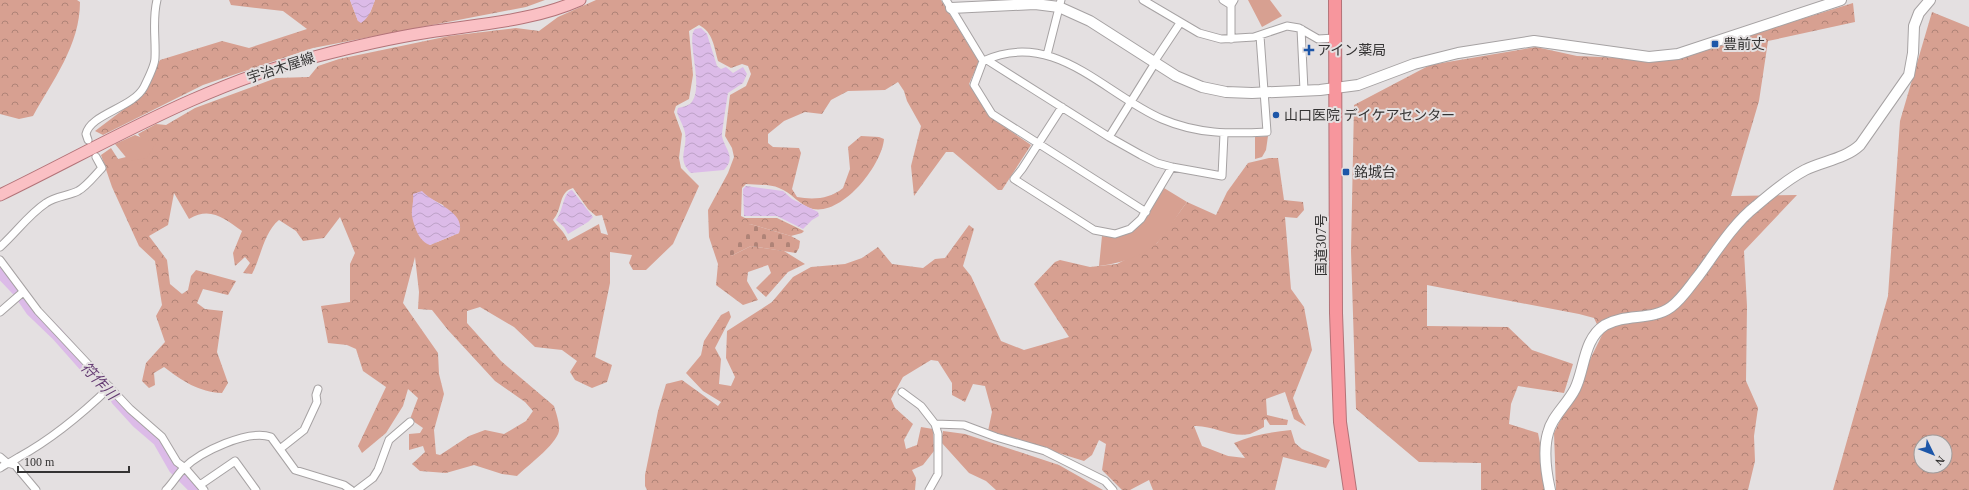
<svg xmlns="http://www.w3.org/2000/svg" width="1969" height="490" font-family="'Times New Roman','Noto Sans JP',serif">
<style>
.forest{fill:url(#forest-crowns);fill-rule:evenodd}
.cemetery{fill:url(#cemetery-stones)}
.park{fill:#d7a091}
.water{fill:url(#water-waves)}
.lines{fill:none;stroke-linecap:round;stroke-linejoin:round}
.river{stroke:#dcbbe8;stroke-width:13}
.street-casing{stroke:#a6a2a3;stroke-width:9}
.secondary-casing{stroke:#a6a2a3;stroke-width:12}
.primary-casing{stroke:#b37378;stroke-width:13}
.highway-casing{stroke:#b37378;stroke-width:14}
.street{stroke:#fff;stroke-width:7}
.secondary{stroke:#fff;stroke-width:10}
.primary{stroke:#fac0c4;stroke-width:11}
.highway{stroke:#f7969d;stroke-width:12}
.poi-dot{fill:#1d56a8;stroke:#e4e0e1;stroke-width:1.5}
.labels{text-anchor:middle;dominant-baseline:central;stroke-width:4;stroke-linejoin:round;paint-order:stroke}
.poi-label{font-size:14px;fill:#343333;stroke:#e4e0e1;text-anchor:start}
.street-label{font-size:14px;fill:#343333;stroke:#e4e0e1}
.water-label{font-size:15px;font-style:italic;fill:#653c73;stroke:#e4e0e1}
</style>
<defs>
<pattern id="forest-crowns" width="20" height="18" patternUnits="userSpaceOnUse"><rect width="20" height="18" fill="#d7a091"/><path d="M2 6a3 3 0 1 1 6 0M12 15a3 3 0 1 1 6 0" fill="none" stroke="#af8377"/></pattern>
<pattern id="cemetery-stones" width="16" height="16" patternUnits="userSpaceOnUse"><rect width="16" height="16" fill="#d7a091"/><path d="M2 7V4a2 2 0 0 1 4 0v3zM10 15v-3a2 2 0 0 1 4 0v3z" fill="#af8377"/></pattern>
<pattern id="water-waves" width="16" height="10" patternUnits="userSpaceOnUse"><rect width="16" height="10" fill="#dcbbe8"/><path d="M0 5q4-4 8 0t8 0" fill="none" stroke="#bda1c7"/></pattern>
</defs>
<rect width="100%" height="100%" fill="#e4e0e1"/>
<path class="forest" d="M0,0H77L80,2C80,45 53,80 33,116L19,119L0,114Z
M229,0H350L358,21L370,13L375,0H545L526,7L313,48L203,85L103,135L95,131L140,97L160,60L222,41L249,48L307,29L283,11L231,5Z
M596,0H941L979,62L969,84L990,117L1031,145L1002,190H998L953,152H946L914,196L911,166L921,126L907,101L904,91L898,82L885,90L848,91L831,100L822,114L805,112L784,121L768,134V143L773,147L799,148L801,153L792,189L797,197C813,200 830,199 843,188L850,169L848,147L861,136L879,137L884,139C882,165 843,215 813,209C800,206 791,192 779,188C770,184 756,185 746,184L742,188L741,216L745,218H777L804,231L802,233L791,236L750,224L731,256L751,246L784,251L805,264L788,272L766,297L756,288L771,273L768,265L748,272L747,281L758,300L743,305L716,285L718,264L709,237L708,210L728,173L734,157L732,148L725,136L730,95L746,86L751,74L748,66L742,64L731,68L718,61C714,47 713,32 699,25L689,31L693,75L689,99L676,106L674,112L682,134L679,158L681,168L699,186L673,244L646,270H633L629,263L632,255L610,252V283L595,357L612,365L607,382L592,388L575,380L570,372L577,361L562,350L535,347L514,327L480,307L467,311V323L501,361L554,406C556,413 560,423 559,431C556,445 527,466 517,476L502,474L474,465L446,473L420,471L412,464L425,452L423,446L409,450V434L420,433L423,428L410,419L418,398L408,389L403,406L386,433L362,453L358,446L386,387L363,371L356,349L347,345L328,343L321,306L350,302V264L355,253L340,217L324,238L303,241L296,231L279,220C264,232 261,257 252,274L243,273L250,263L245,257L235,266L233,253L242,231C224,218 210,206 189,219L174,193L168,225L149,236L167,260L170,284L182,294L188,290L191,276L196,270L236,281L228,295L203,289L197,303L205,309L223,311L217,352L228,383L222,393C199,392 182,381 164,367L154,373L155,385L149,388L142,381L146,363L165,342L156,316L162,305L155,261L139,246L112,187L101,155L111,148L118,159L134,155L147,147L138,134L156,124L166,125L195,108L276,78L309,77L318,66L339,59L449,36L516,28L539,31L558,17ZM573,188L588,209L596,216L602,215L608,235L601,233L599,224L568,241C563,229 559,229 553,220C563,209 558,192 573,188ZM427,197L443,205L459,233L430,245C415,231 411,222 414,202ZM415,257L419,292L418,309L432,310L448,330L495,381L525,402L533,411L526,421L504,434L485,430L469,436L440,455L436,454L434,430L444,394L439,374L438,353L403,303Z
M1853,3L1855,22L1768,41L1759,101L1731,196L1797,195L1744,251L1747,306L1746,381L1758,408L1754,436L1755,461L1748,490H1556L1554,433L1602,335L1594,318L1579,314L1427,285V326L1508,327L1532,350L1573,364L1564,393L1518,386L1511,404L1509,424L1538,433L1549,490H1481V463L1419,462L1356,409L1351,251L1354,105L1430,65L1536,47L1577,56L1669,60Z
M1932,12L1969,27V490H1833L1888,296L1900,121ZM1921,442H1945V466H1921Z
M1269,158H1278L1284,200L1303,202L1304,210L1297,218L1285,217L1291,289L1304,307L1312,350L1293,398L1299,414L1306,426L1294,419L1285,392L1266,399L1267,415L1288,420L1287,425H1270L1266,419L1264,420V427C1260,429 1255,432 1250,434C1231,438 1213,425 1194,426L1202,446L1228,456L1245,458L1234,443C1252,435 1271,432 1291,430L1295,443L1302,449L1330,460L1326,468L1283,457L1275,490H1153L1149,480L1130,490H1122L1102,470L1106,444L1099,440L1092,455L1084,461L988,431L992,412L985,386L973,384L965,402L952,395V383L938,361L931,360L903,377L891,399L895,408L913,424L904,440L906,449L917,445L921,427L933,429L934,451L923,465L912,470L916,478L915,490H647L645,486V475L658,411L666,384L682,380L718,406L721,402L703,391L686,373L701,355L704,341L721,315L729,311L731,317L715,348L721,359L719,384L731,386L735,377L726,358L727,331L772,302L793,277L811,267L845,264L862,258L878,247L892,264L923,268L935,259L945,258L969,225L974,229L963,266L971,276L1001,341L1024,350L1069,337L1034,284L1055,262L1060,260L1090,267L1117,264L1157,243L1187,202L1216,215L1227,192L1248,163Z
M943,431L965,434L1059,465L1103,490H996L986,481L969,473L941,442Z"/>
<path class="cemetery" d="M750,224L791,236L800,241L799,248L796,253L751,246L731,256L727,250L745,227Z"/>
<path class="park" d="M1248,0H1270L1282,16L1262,27Z
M135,135L156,143L147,158L129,161L115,144Z
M1268,136L1266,150L1262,157L1255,159V137Z
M1164,188L1187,202C1177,215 1169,230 1158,242C1145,256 1118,264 1099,266L1102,236C1136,243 1149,212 1164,188Z"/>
<path class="water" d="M350,0H375C372,8 369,18 361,23L358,21Z
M701,28L707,34L717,66L721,69L726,67L733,73L743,67L747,74L743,83L728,93C727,99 722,131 722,136C724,148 737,157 724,170L691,173C676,159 688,149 685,133C684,126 679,119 677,112L678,108C682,107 687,106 690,104C706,89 685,39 695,29Z
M746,186L783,191L792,199L818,212L819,216L812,220L803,229L777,216H744L743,189Z
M572,190L593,217L588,222L568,234L564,227L556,220C563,212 563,192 572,190Z
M422,191C432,203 467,212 459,233L430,245C419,242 414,226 412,216C411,209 414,202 413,194Z"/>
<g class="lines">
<path class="river" d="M0,271L19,291L32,310L57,334L88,369
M117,399L138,422L159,440L175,468L197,490"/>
<defs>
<path id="street" d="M946,0L983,61
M1143,0L1199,33L1221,39L1254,37L1287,26L1299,28L1318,39L1335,38
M1223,0L1231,5
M1301,29L1304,90
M1231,39V5L1234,0
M1047,55L1061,0
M987,60L1109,137L1141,155L1157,163L1172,167L1222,176L1224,134
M1154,62L1180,23
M1062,107L1022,169L1014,179L1094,230L1115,234L1130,229L1141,219L1172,167
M1109,137L1155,63
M88,140L86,134C90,114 133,108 144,87C147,81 155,64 155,58C156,38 152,20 157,0
M1146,212L992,114L974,85L983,61C1054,28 1104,94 1162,119C1197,134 1230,134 1267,132L1260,36
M0,247C16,233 28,215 46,203C56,196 68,196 78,191C87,186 95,175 102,168L96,157
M0,260L38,311L130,409L162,437L177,462L185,468L204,490
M0,312L23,292
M902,392L921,406L935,424L964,425L996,437L1045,451L1105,481L1113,490
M280,449L304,430L317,402L316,395L318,389
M0,457L7,463L15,465L36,490
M0,468C6,464 13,461 19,457C52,439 83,413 110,387
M200,485L235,461L256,490
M166,490C173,483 177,475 184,468C200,452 248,429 271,437L295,470L344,485L351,490
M357,490L373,478L378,470L389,440L410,422
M929,490L938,474V434L935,424"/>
<path id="secondary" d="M951,8L1035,4L1059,7L1090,21L1176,76L1202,87L1226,92L1252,93L1320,90L1358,85L1414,64L1458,53L1534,41L1649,57L1678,54L1841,0
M1550,490C1546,472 1543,450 1548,433C1552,416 1567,405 1575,389C1585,369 1583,339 1605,325C1626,313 1652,321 1671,307C1682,299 1690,286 1699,275C1716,252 1733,224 1756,206C1771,193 1788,179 1805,170C1823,161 1845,159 1860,145L1909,75L1913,53L1914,26L1919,13L1930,0"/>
<path id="primary" d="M0,195C103,145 202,85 314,57C352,47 391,38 429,32C480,24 533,21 580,0"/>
<path id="highway" d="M1335,0L1336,313L1340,422L1350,490"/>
</defs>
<use href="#street" class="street-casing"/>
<use href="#secondary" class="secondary-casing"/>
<use href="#primary" class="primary-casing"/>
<use href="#highway" class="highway-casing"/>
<use href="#street" class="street"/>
<use href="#secondary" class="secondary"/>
<use href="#primary" class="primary"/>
<use href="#highway" class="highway"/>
</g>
<g class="poi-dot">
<rect x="1711" y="40" width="8" height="8" rx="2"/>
<path d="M1307 44h4v4h4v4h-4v4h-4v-4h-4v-4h4z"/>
<circle cx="1276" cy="115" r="4"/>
<rect x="1342" y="168" width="8" height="8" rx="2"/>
</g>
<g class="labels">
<g class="poi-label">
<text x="1723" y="44">豊前丈</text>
<text x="1317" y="50">アイン薬局</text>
<text x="1284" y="115">山口医院 デイケアセンター</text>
<text x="1354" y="172">銘城台</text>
</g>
<g class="street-label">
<text transform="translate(281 68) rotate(-18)">宇治木屋線</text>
<text transform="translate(1321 245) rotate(-90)">国道307号</text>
</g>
<g class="water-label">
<text transform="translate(99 381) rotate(47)">符作川</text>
</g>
</g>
<g transform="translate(1933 454) rotate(133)"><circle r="19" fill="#e4e0e1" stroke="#9e9b9b"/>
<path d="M0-3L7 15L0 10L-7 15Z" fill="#1d56a8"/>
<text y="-6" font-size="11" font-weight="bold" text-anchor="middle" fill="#343333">N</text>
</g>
<path d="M18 466v6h111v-6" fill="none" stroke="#343333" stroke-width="2"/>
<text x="24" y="466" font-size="12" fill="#343333" stroke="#e4e0e1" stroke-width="3" paint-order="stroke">100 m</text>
</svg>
